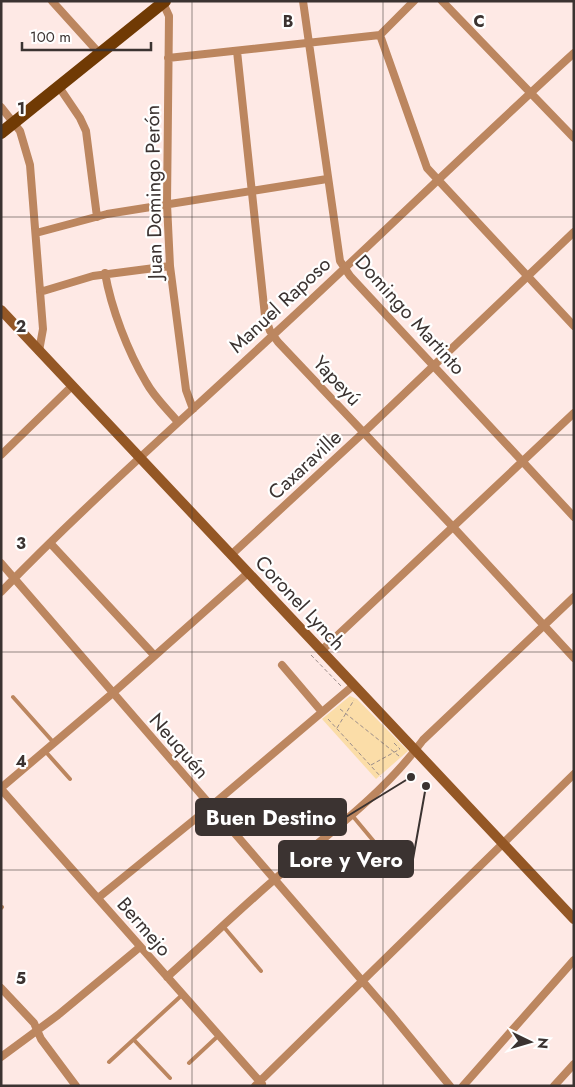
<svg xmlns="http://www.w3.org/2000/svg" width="575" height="1087" font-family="Jost,sans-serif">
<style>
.green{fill:#fbdda8}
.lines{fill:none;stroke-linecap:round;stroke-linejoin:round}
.path{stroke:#9b8d8a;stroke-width:1;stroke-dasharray:4 2.5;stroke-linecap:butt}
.service{stroke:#bc865f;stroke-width:4}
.minor{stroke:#bc865f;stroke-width:8}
.secondary{stroke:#945725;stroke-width:10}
.primary{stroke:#703a04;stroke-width:12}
.grid{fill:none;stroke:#3b3331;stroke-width:1;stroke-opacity:0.55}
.labels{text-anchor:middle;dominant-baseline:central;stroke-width:4.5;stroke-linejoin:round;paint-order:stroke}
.street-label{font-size:20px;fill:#3b3331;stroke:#fff}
.grid-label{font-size:16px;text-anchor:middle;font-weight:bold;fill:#3b3331;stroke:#fff;stroke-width:4.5;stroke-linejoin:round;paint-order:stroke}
.leader{fill:none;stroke:#3b3331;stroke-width:2}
.callout-dot{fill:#3b3331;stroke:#fff;stroke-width:2}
.callout{fill:#3b3331;stroke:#3b3331;stroke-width:2}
.callout-label{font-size:21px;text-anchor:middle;font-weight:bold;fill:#fff}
</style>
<rect width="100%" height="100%" fill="#fee9e5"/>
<path class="green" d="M350,696L357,699L408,751L376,779L322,719Z"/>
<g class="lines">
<path class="path" d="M311,655L341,686
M340,709L399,756
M328,719L381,777
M337,728L354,700
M394,743L400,749
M371,765L400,749"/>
<path class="service" d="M13,697L54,743
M45,751L70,779
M351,814L391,862
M1,908L2,907
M223,926L261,971
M135,1041L170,1078
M109,1062L182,995
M189,1063L218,1036"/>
<path class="minor" d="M52,1L99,53
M303,1L340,261L350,276L574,517
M442,1L574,138
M163,3L169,16L167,204L170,266L186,390L193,409
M380,35L427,168L574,326
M237,51L265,316L270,331L278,342L454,528L574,658
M168,58L380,35L414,1
M59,87L80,118L86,131L97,217
M1,107L20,131L30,165L43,329L39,351
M36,233L107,214L327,179
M105,273C111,308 128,352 146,382C154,397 167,409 178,422
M40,292L93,276L170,266
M1,455L72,386
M51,544L154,655
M231,555L363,433L574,232
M1,563L390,1013L450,1086
M1,592C87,503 181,421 271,337C373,243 472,146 574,53
M321,651L574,413
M282,665L322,712
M1,788L114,692L248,573
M1,789L262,1084
M98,898L210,807L354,685
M167,977C205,943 243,906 282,873C331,832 385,792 423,740L574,597
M1,988L34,1023L41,1039L76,1086
M1,1057L58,1015L140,947
M255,1086L574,774
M463,1086L574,960
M554,1086L574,1064"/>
<path class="secondary" d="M1,310L574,919"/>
<path class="primary" d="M1,133L165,1"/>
</g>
<path class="grid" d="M192,1V1086M383,1V1086M1,217H574M1,435H574M1,652H574M1,870H574"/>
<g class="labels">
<g class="street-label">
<text transform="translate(154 192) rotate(-91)">Juan Domingo Perón</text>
<text transform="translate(280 305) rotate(-43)">Manuel Raposo</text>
<text transform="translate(410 315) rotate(48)">Domingo Martinto</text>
<text transform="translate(337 381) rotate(47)">Yapeyú</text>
<text transform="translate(305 465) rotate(-43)">Caxaraville</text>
<text transform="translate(300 603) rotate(47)">Coronel Lynch</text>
<text transform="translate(179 746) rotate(49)">Neuquén</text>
<text transform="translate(144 927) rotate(49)">Bermejo</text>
</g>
</g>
<g class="grid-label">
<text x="288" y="27">B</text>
<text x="479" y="27">C</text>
<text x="21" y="114">1</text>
<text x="21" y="332">2</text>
<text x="21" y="549">3</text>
<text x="21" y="767">4</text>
<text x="21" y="984">5</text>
</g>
<path class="leader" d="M411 777L346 817M426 786L413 859"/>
<g class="callout-dot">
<circle cx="411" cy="777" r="5"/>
<circle cx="426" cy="786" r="5"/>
</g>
<g class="callout">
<rect x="196" y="799" width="150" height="36" rx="5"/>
<rect x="279" y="841" width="134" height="36" rx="5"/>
</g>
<g class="callout-label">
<text x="271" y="825">Buen Destino</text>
<text x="346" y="867">Lore y Vero</text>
</g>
<rect width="575" height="1087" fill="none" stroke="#3b3331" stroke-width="5"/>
<g transform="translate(530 1042) rotate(95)" stroke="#ffffff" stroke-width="4" paint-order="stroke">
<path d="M0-4L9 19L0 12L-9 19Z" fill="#3b3331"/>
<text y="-8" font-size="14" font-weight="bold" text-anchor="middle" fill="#3b3331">N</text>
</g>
<path d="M22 42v8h129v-8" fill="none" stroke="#3b3331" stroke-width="2.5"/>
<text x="30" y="42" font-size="15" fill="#3b3331" stroke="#ffffff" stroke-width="4" paint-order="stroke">100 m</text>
</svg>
